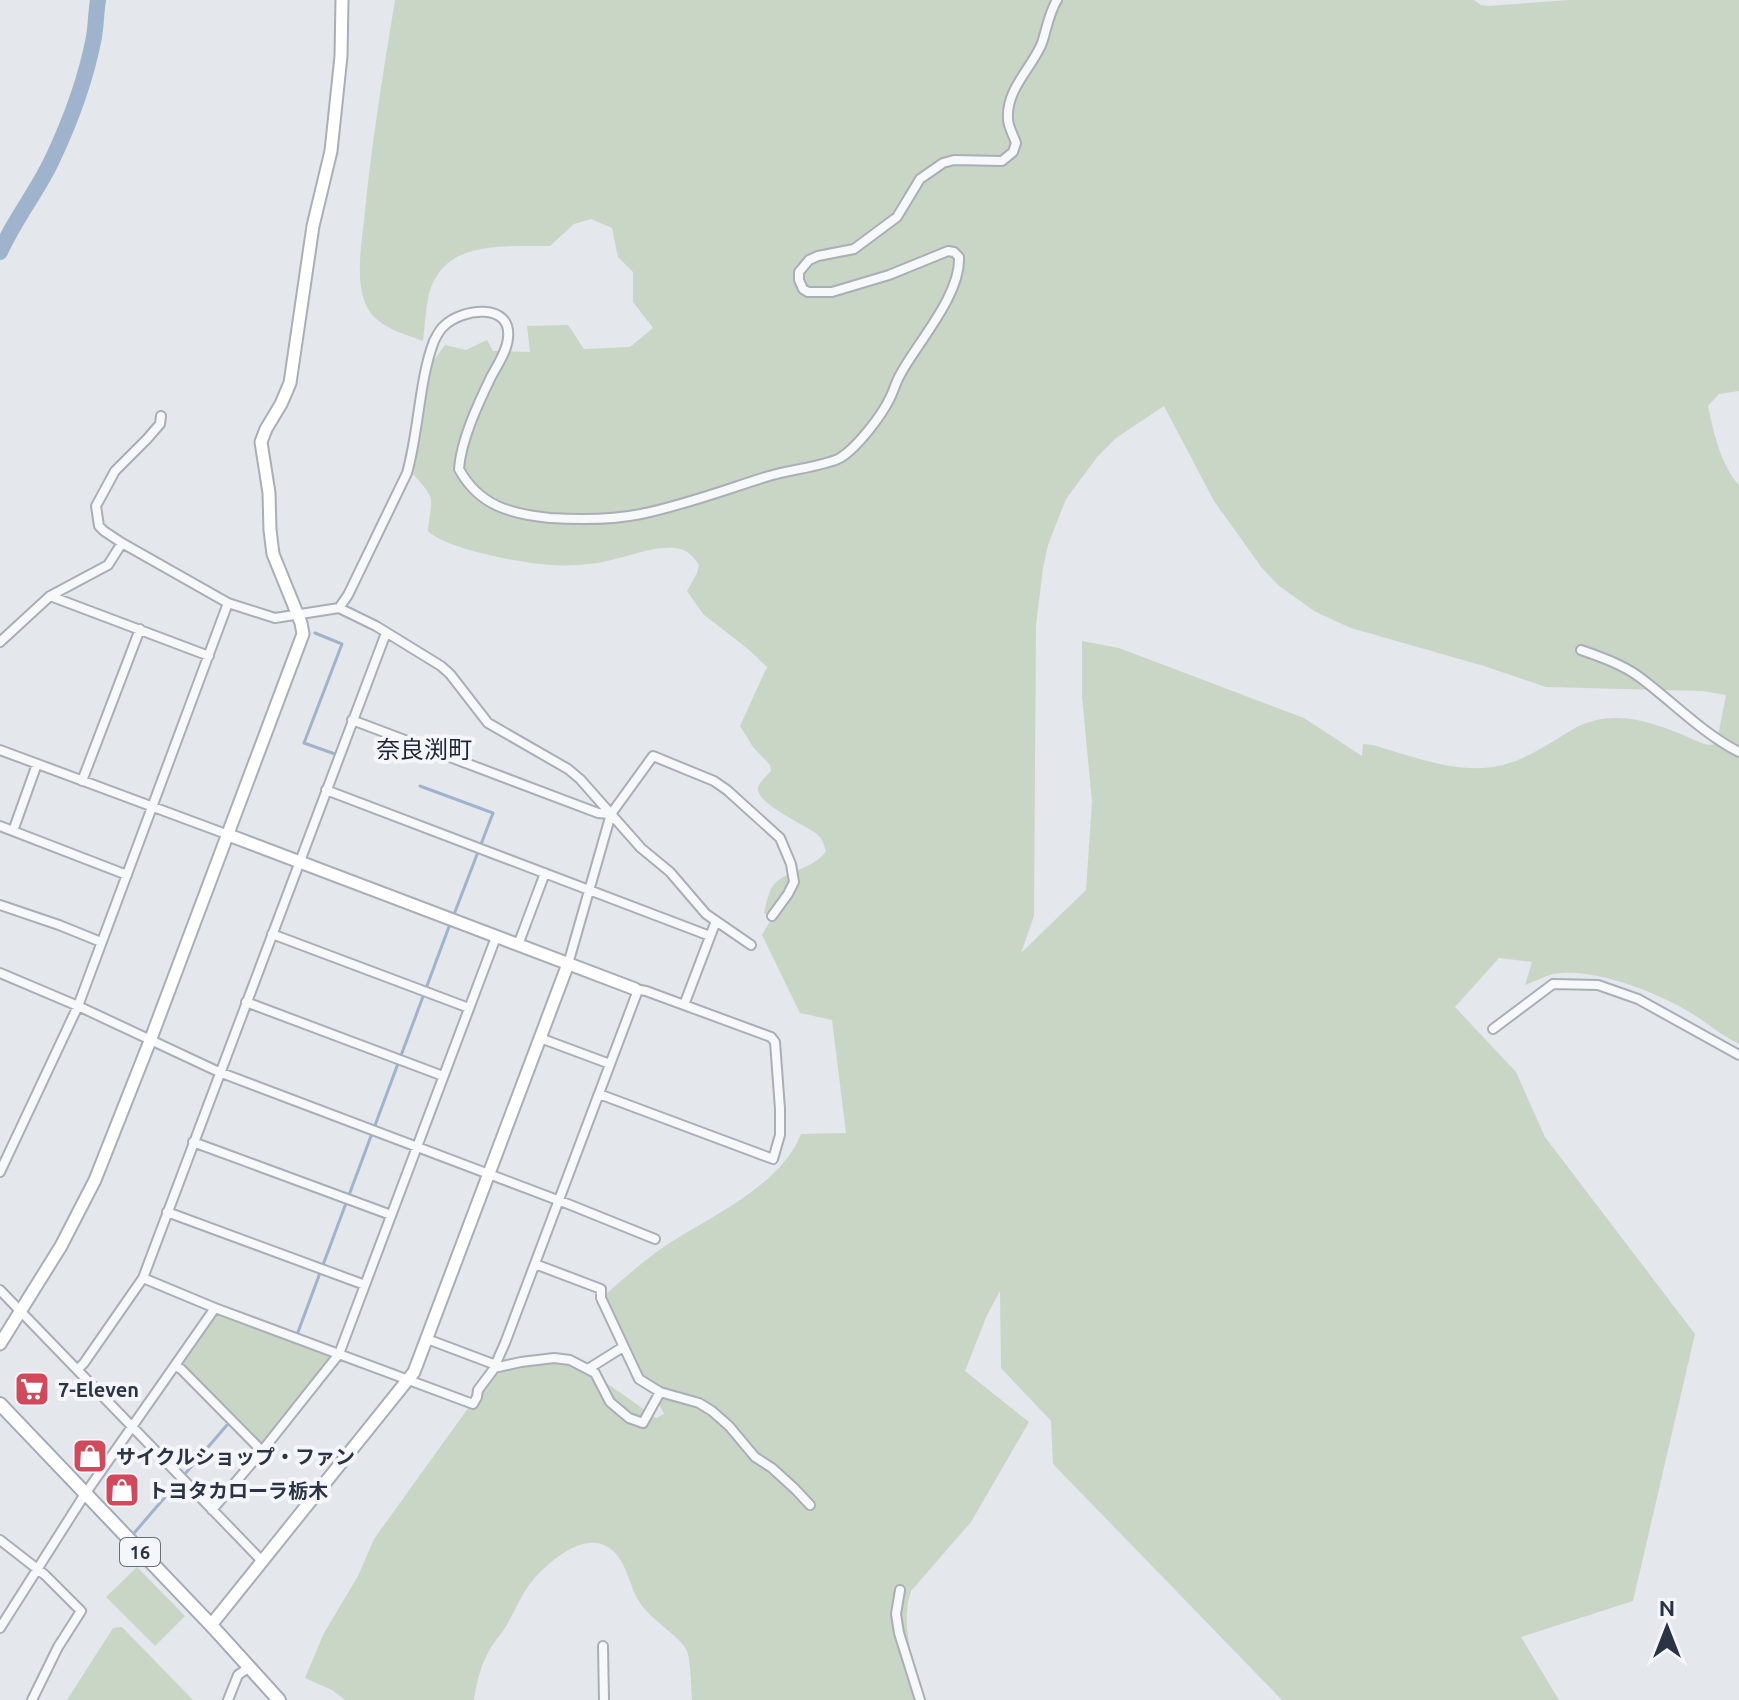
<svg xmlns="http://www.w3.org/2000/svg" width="1739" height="1700" font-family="Ubuntu,'Noto Sans JP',sans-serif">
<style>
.green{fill:#c9d6c5;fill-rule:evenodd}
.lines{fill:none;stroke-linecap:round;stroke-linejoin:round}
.stream{stroke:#9fb4cc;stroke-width:3}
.river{stroke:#9fb4cc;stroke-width:16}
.street-casing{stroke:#a9aeb7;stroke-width:12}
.secondary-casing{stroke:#a9aeb7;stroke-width:15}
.primary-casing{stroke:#a3abb8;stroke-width:16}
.street{stroke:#f7f8fa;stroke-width:8}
.secondary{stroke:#fff;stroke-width:11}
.primary{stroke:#fff;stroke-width:12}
.labels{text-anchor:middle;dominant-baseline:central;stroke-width:8;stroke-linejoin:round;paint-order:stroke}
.shield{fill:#f4f6f9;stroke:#676e7b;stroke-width:2}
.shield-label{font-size:18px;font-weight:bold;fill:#2b3445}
.poi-label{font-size:20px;font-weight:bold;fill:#2b3445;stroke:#f4f6f9;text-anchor:start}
.quarter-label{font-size:24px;fill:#1d2536;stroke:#f4f6f9}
</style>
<rect width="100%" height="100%" fill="#e4e7ec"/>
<path class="green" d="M395,0H1474L1481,5L1488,6L1569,0H1739V391L1719,394L1708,406C1713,430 1721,466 1739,485V1044C1720,1035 1704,1020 1686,1010C1653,991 1592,967 1554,974C1544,976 1534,982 1525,985L1532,962L1499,958L1455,1007L1516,1072L1545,1137L1695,1334L1633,1601L1521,1637L1559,1700H1282L1053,1464L1051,1421L1001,1368L1000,1291L987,1315L965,1371L1029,1422L971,1522L911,1591C899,1627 915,1664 924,1700H692C691,1688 691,1662 687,1651C682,1638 650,1619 640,1603C628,1585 627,1557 606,1546C582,1533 547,1563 533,1580C521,1594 515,1612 505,1628C498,1638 490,1647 485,1659C479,1672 476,1686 474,1700H345L332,1690L305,1678L324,1633L358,1576L374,1539L502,1361C514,1361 527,1359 540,1360C585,1362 620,1393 656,1418L664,1414L603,1297C623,1279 643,1261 665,1246C709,1217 781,1186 801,1134L846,1133L832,1020L800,1013L762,935L773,916L764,913C766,905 768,894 772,887C785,869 814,870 826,851C824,845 822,838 817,834C807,826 753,802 758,787C760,782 767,775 771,771L770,765L753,747L740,726L767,667L748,649L703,614L687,591L697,573L699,565C693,556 687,549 675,548C646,546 618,562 589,564C577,565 564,566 552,565C525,564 445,549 428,531C431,496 438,502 413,474L432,363L445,345L466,350L487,340L493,351L530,352L527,326L568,325L584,349L630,347L653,328L633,302V272L618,257L612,228L591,219L574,224L550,246C509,247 451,239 432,285C426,298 425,327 423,341C404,334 377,327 367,307C355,282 361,247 364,221C371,147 383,73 395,0ZM1164,406L1214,501L1262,568L1278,585L1314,611L1351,628L1484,666L1546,687L1703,691L1726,695L1718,736L1714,744L1710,745L1704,744C1663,726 1618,705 1575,728C1548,744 1524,762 1493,767C1452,773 1412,756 1373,745L1363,744L1362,756L1304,718L1119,648L1082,641V696L1092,802L1086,890L1021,953L1034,916L1036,625L1043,568L1048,545L1066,499L1098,456L1116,438Z
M221,1312L328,1353L329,1361L264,1442L257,1443L184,1367L183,1359L213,1315Z
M137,1567L185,1616L155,1646L106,1597Z
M122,1627L193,1700H67L113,1628Z"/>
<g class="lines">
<path class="stream" d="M315,633L342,644L304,743L335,754
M420,786L493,813L453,917
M298,1332L450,924
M135,1532L227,1425"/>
<path class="river" d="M0,252C14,220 37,192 52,160C70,122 86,79 94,37C96,25 96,12 98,0"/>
<defs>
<path id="street" d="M161,416L160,424L147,439L115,471L96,506L99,526L104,531L122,543L228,603L275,618L339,608L376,626L441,666L450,674L488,723L568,769L580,779L641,848L670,872L706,914L751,945
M50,596L209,656
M339,608L348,595L407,473C419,431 419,380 434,341C436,337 440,329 444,326C462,308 512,302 508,338C507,351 497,366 491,377C478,404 461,440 459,469C479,506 511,514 550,518C581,520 611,520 641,514C685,505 727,489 769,476C788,470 825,466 840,458C857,448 882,415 890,398C894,390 896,382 900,375C917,343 961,295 959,257L954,252L948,251L889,275L832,292H808L803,289L799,280V272L809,260L818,256L854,249L897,217L920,179L943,163L954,160L1002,161L1013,152L1016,143C1014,136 1008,127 1008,119C1006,89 1032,68 1042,43C1047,28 1049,13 1057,0
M0,642L50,596L108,565L122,543
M1581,650C1601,657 1621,664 1638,676C1672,701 1702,733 1739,752
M352,720L598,813L610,814
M0,750L226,834
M82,781L140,629
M326,790L710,936
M0,826L127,875
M13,831L37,764
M0,905L59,925L101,942
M272,934L469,1008
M518,945L545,873
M568,964L611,814L653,756L714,781L727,790L780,838L791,864L794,882L788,894L772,916
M0,973L78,1006L219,1072L568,1204L655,1239
M246,1002L443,1076
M684,1005L716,921
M1493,1029L1553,984L1598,985L1638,999L1739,1055
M540,1038L610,1064
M599,1094L773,1159L780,1135V1109L775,1042L771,1037L646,991L635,989
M193,1142L391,1215
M0,1172L78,1006L228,603
M167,1212L365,1285
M535,1264L601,1289V1298L639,1379L660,1392L699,1403L712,1411L729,1426L755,1457L772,1468L795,1489L810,1505
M143,1278L215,1308L473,1404L477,1397L478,1390L493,1370L505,1343L638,990
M0,1290L263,1562
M427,1339L496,1365
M175,1366L181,1369L262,1451
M494,1368L521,1362L554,1358L570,1360L595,1373L610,1402L629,1418L643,1423L660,1392
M78,1369L84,1363L143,1278L386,633
M588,1369L623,1347
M212,1510L262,1451L339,1354L496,937
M0,1540L45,1575L81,1611L58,1647L32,1700
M900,1590L896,1614L899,1633L920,1700
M0,1628L85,1494L215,1308
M603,1646L604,1700
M228,1700L238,1675L248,1668"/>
<path id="secondary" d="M226,834L635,989
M0,1344L61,1246L95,1180L150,1041L303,634L301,623L273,554L270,530L269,493L261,442L266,429L281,404L290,383L313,226L331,151L341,56L342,0
M211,1625L414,1372L568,964"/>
<path id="primary" d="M0,1404L211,1625L279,1700"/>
</defs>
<use href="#street" class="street-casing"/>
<use href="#secondary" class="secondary-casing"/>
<use href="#primary" class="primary-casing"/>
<use href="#street" class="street"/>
<use href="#secondary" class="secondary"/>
<use href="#primary" class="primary"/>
</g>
<defs>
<symbol id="supermarket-square" viewBox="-11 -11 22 22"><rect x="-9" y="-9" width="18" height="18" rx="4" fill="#d1495b" stroke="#f4f6f9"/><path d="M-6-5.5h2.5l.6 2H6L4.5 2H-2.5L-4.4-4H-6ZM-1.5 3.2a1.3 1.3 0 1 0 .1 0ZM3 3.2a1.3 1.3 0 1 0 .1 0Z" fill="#fff"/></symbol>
<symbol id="shop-square" viewBox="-11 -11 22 22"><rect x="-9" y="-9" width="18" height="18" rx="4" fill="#d1495b" stroke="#f4f6f9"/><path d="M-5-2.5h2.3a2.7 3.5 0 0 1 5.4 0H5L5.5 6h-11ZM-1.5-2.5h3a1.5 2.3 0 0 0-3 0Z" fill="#fff"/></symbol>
</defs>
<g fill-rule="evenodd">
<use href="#supermarket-square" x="12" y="1369" width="40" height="40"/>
<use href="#shop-square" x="70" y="1436" width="40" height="40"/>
<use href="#shop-square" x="102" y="1470" width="40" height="40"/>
</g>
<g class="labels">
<rect class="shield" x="120" y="1538" width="40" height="28" rx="6"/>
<g class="shield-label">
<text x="140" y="1552">16</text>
</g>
<g class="poi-label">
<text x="58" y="1389">7-Eleven</text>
<text x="116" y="1456">サイクルショップ・ファン</text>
<text x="148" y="1490">トヨタカローラ栃木</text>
</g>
<g class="quarter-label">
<text x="424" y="749">奈良渕町</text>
</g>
</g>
<g transform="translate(1667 1628)" stroke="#f4f6f9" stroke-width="6" paint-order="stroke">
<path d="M0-6L14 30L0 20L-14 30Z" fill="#2b3445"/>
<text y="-12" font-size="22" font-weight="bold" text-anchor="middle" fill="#2b3445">N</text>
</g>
</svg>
